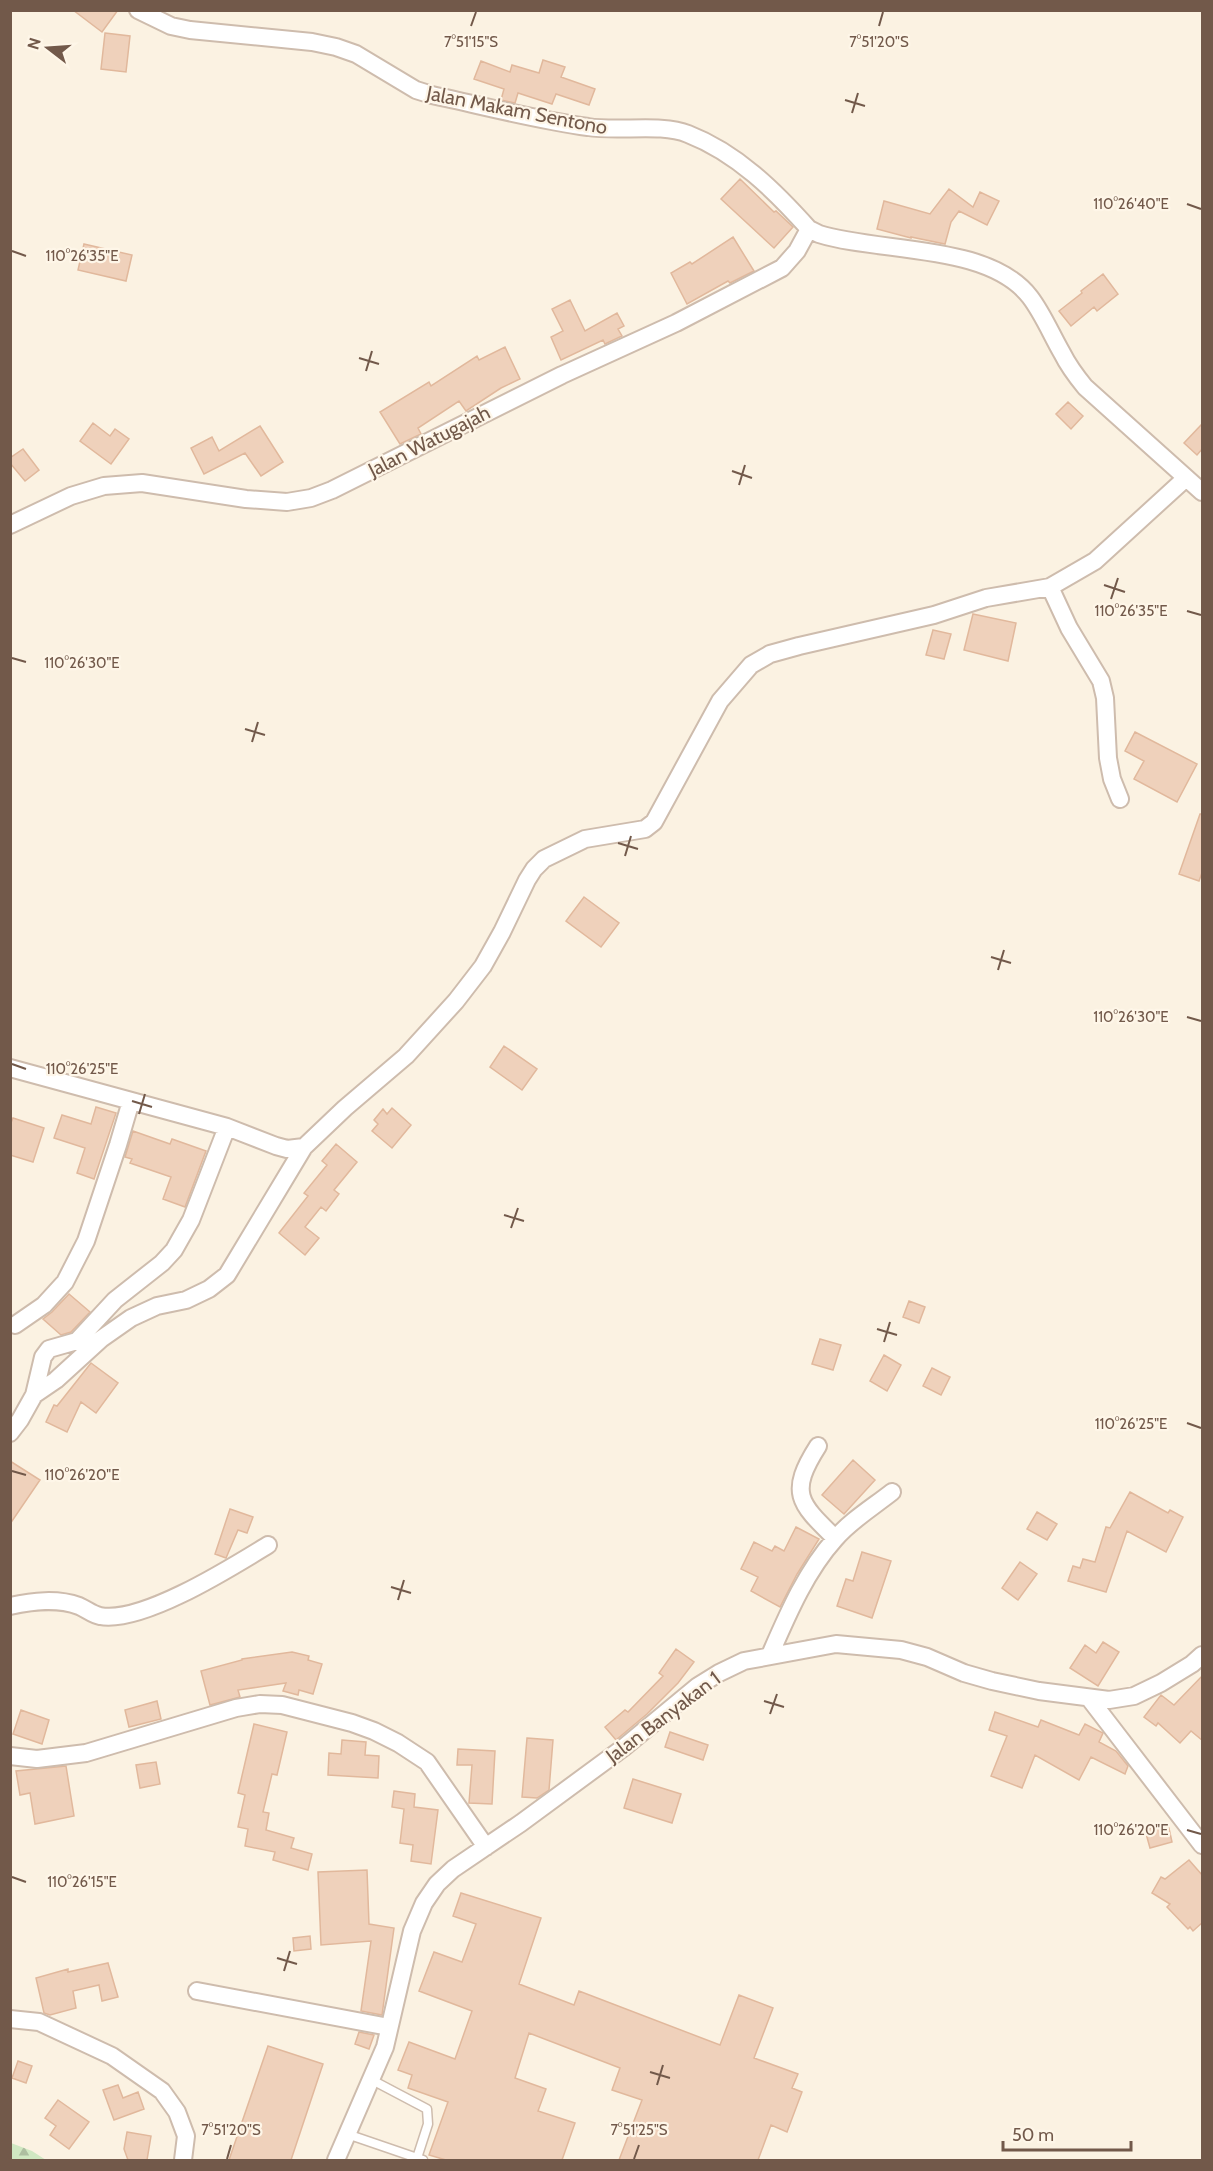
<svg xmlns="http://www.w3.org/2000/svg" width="1213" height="2171" font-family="Cabin,sans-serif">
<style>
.forest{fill:url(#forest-firs)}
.building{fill:#efd1bb;stroke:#e1b89c;stroke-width:1.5}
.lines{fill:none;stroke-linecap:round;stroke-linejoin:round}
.service-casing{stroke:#cebcad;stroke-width:11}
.minor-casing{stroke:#cebcad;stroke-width:20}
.service{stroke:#fff;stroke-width:8}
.minor{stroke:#fff;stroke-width:16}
.ticks{fill:none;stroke:#72594a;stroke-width:2}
.labels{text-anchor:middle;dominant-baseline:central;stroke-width:4.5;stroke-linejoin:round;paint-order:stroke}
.street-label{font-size:20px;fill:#72594a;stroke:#fef6e8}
.ticks-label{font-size:15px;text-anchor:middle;fill:#72594a;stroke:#fef6e8;stroke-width:4.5;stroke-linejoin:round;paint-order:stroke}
</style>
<defs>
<pattern id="forest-firs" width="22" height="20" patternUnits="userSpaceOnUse" patternTransform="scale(1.5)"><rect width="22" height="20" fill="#d0e8c2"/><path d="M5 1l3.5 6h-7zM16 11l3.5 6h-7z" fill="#adbfa0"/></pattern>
</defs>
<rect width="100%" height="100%" fill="#fbf2e2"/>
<path class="forest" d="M11,2143L32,2151L46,2160H11Z"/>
<path class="building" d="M73,10H118L102,32Z
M105,33L130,36L126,72L101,69Z
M543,60L565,67L561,77L595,89L589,105L556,94L552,104L518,93L515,103L501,100L504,89L474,79L481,61L510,72L512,65L539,73Z
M740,179L774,212L776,211L793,227L774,248L721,199Z
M949,189L973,207L980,192L999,201L987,225L959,211L951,222L945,244L911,237V238L877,229L884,201L930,214Z
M733,237L754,271L730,283L728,281L687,304L671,273L690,262L692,264Z
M84,244L132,255L126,281L78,270Z
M1103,274L1118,294L1097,311L1094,307L1071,326L1059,311L1082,293L1081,291Z
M570,300L585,331L617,313L624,326L618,329L622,336L605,344L603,340L561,360L551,337L563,331L552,309Z
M505,347L520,379L501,388L466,411L459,401L418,428L421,434L400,444L380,412L429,382L431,386L477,356L479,360Z
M1068,402L1083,416L1071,429L1056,414Z
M93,423L110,436L115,429L129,439L111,464L80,441Z
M1203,423V448L1197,455L1184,443Z
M260,426L283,462L261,476L245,453L204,474L191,448L212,437L219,451Z
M23,449L39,470L25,481L10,463V458Z
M973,614L1016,623L1008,661L964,650Z
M933,630L951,634L944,659L926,655Z
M1135,732L1197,764L1177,802L1134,779L1144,761L1125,751Z
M1200,814H1203V870L1199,881L1179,874Z
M584,897L619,923L601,947L566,921Z
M504,1046L537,1069L522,1090L490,1067Z
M96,1107L116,1113L94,1179L77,1173L85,1148L54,1138L62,1115L91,1124Z
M392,1108L411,1125L392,1148L372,1131L378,1124L374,1120L383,1109L387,1114Z
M13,1118L44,1128L33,1162L10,1155V1125Z
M133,1131L170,1144L172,1139L206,1151L185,1207L163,1199L171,1177L130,1163L132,1159L125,1157Z
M336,1144L357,1162L334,1190L339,1194L326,1211L321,1207L305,1227L319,1238L305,1255L279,1233L308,1196L304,1193L327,1165L322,1161Z
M69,1294L90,1312L71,1332L61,1335L43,1319L52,1312Z
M909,1301L925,1307L919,1323L903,1317Z
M820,1339L841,1345L833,1370L812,1364Z
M884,1355L901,1365L887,1391L870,1381Z
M91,1363L118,1383L96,1413L81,1402L67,1432L46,1422L54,1405L57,1406Z
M932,1368L950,1377L941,1395L923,1386Z
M853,1460L875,1480L844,1514L822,1495Z
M10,1461L40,1480L10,1524Z
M1130,1492L1168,1513L1170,1510L1183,1517L1166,1552L1127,1531L1106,1592L1068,1581L1073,1566L1080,1568L1083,1559L1095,1562L1106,1527L1110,1528Z
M230,1509L253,1517L247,1533L238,1530L226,1558L215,1554Z
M1037,1512L1057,1524L1047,1540L1027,1529Z
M796,1527L819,1539L797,1574L780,1607L751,1591L758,1577L741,1569L754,1542L772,1551L775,1546L784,1551Z
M862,1552L891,1561L872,1618L837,1606L846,1579L853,1581Z
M1020,1562L1037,1574L1018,1600L1002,1588Z
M1103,1642L1119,1652L1098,1686L1070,1668L1085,1645L1096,1653Z
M676,1649L694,1662L678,1683L647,1714L616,1740L605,1727L625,1710L628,1712L663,1676L659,1673Z
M292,1652L309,1656L308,1660L322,1664L313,1694L299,1690L298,1695L283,1691L286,1683L238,1690L240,1697L210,1705L201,1671L242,1660V1659Z
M1203,1675V1741L1191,1731L1180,1743L1158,1723L1156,1726L1144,1717L1161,1695L1174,1705Z
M157,1701L161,1719L129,1727L125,1710Z
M21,1710L49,1720L42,1744L13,1734Z
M995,1712L1038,1727L1041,1720L1079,1735L1085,1724L1103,1733L1099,1742L1116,1751L1128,1766L1125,1774L1091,1757L1079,1780L1035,1755L1022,1788L991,1776L1007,1736L989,1730Z
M254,1724L287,1732L277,1775L272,1774L263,1812L269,1813L266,1830L294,1838L291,1848L312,1854L308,1870L273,1860L275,1852L245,1846L248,1829L238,1827L245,1795L238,1793Z
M670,1732L708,1745L703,1760L665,1747Z
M527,1738L553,1740L549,1790L537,1798L522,1797Z
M342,1740L366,1742L365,1755L379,1756L378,1778L328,1775L329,1753L341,1754Z
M458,1749L495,1751L492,1804L469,1803L472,1765H457Z
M156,1762L160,1784L140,1788L136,1765Z
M66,1766L74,1816L35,1824L30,1793L20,1795L16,1771Z
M633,1779L681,1794L672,1823L624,1808Z
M394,1791L415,1794L414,1807L438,1810L431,1864L411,1861L413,1845L400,1843L404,1809L392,1807Z
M1168,1824L1172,1842L1150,1848L1145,1830Z
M1189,1860L1203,1876V1922L1193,1931L1190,1927L1188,1929L1167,1907L1170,1904L1152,1893L1161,1877L1165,1879Z
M367,1870L369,1924L394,1928L382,2015L361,2011L371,1941L321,1945L318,1872Z
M461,1893L541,1918L519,1984L574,2005L579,1991L720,2045L739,1995L773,2008L754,2058L798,2074L792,2088L802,2092L787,2132L771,2125L758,2160H619L642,2100L612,2090L620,2068L529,2033L515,2078L546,2089L538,2111L575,2123L562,2160H446L429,2155L448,2102L408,2088L412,2075L398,2070L409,2042L455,2059L472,2011L419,1991L434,1952L462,1962L476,1924L453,1916Z
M310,1936L311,1949L294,1951L293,1938Z
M108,1963L118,1997L102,2001L99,1985L73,1991L76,2008L50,2015L44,2013L36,1978L68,1969V1972Z
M359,2032L374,2035L369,2049L355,2044Z
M268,2046L323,2064L291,2160H229Z
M18,2061L32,2066L26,2083L12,2078Z
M118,2085L123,2098L138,2092L144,2109L114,2120L103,2090Z
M58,2100L89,2122L69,2149L50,2135L56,2126L45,2118Z
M127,2132L151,2136L147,2160H128L124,2149Z"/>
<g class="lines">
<defs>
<path id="service" d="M372,2080L427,2109L428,2124L417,2158
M347,2134L423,2160"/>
<path id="minor" d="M138,10L171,26L190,30L312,42L336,47L356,54L416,90L432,95C484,106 536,120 588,127C619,132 661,123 688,134C737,153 775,191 809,229L819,234C879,253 989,243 1030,297C1043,314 1051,334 1062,353C1068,365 1076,376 1085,387L1202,492
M10,525L71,496L104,486L142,483L246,499L287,502L311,498L332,490L562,375L676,323L782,268L797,251L809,229
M1050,587L1069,628L1101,681L1105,698L1108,758L1112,779L1120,799
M10,1068L227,1127L276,1146L287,1149L304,1147L345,1108L406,1056L456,1001L483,966L502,932L527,880L534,869L544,859L585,839L645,829L654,822L720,701L751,665L770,654L799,646L934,615L986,598L1050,587L1095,561L1186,478
M15,1325L44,1305L65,1282L86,1241L118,1145L131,1101
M34,1395L43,1357L49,1349L77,1341L115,1300L162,1263L174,1250L191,1220L227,1127
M10,1433L20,1420L34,1395L56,1380L101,1339L131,1318L157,1306L186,1300L209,1289L227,1275L304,1147
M818,1446C788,1493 799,1503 835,1538
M10,1606C33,1601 57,1598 79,1606C86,1609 93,1615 100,1616C142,1624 232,1567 268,1545
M770,1655C787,1616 806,1571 835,1539C850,1521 873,1507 892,1492
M1089,1698L1202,1845
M10,1756L37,1759L86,1753L236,1708L260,1704L282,1705L352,1723L374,1731L398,1743L427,1762L486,1847
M197,1991L389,2027
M10,2019L39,2022L112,2056L162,2091L177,2112L186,2136L183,2160
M336,2160L385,2047L412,1931L424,1903L437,1884L453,1869L521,1823L623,1748L698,1686L719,1673L744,1661L836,1644L901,1650L927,1657L964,1673L992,1681L1039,1691L1109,1700L1134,1696L1161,1683L1192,1664L1202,1655"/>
</defs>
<use href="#service" class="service-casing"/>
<use href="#minor" class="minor-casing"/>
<use href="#service" class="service"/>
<use href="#minor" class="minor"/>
</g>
<path class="ticks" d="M471,26L476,12M879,26L883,12M845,100L865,106M852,113L858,93M1187,204L1201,209M12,251L26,256M359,358L379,364M366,371L372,351M732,471L752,478M739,485L745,465M1104,585L1125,592M1111,599L1118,578M1187,611L1201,615M12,658L26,662M245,729L265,735M252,742L258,722M618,843L638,849M625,856L631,836M991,957L1011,963M998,970L1004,950M1187,1017L1201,1021M12,1064L26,1069M132,1101L152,1107M139,1114L145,1094M504,1215L524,1221M511,1228L518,1208M877,1329L897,1335M884,1342L890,1322M1187,1423L1201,1428M12,1471L26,1475M391,1587L411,1593M398,1600L404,1580M764,1701L784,1707M770,1714L777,1694M1187,1830L1201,1834M12,1877L26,1882M277,1958L297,1964M284,1971L290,1951M650,2072L670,2078M657,2085L663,2065M227,2159L231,2145M634,2159L639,2145"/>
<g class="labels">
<g class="street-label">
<text transform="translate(517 110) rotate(11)">Jalan Makam Sentono</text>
<text transform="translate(429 441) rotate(-27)">Jalan Watugajah</text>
<text transform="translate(663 1717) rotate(-37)">Jalan Banyakan 1</text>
</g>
</g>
<g class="ticks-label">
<text x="471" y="47">7°51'15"S</text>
<text x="879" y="47">7°51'20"S</text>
<text x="1131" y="209">110°26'40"E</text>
<text x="82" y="261">110°26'35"E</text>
<text x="1131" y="616">110°26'35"E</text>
<text x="82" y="668">110°26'30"E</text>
<text x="1131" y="1022">110°26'30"E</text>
<text x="82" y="1074">110°26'25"E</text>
<text x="1131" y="1429">110°26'25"E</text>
<text x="82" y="1480">110°26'20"E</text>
<text x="1131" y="1835">110°26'20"E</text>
<text x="82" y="1887">110°26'15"E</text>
<text x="231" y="2135">7°51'20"S</text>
<text x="639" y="2135">7°51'25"S</text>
</g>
<rect width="1213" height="2171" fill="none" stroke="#72594a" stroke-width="24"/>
<g transform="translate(48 48) rotate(287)" stroke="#fef6e8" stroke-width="4.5" paint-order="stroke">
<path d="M0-4.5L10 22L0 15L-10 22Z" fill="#72594a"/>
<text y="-9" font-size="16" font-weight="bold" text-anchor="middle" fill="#72594a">N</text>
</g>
<path d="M1003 2141v9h128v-9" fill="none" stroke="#72594a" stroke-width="3"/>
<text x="1012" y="2141" font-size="18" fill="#72594a" stroke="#fef6e8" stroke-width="4.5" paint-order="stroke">50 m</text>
</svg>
